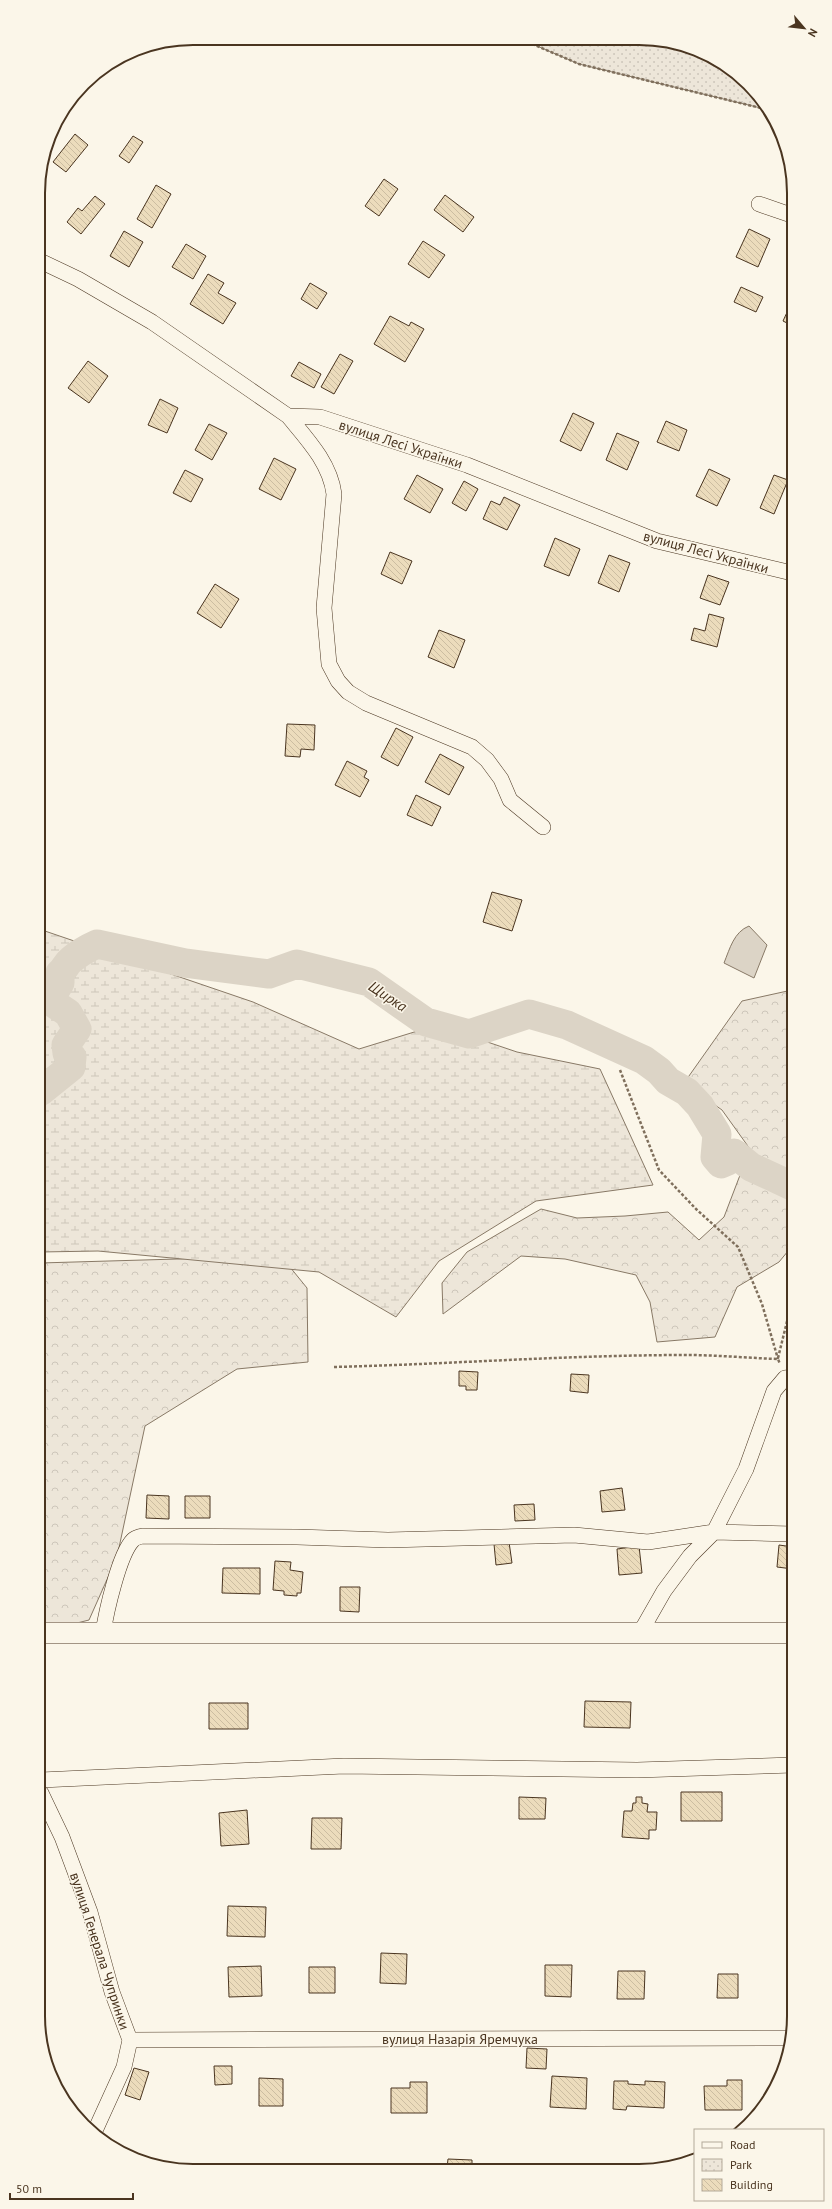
<svg xmlns="http://www.w3.org/2000/svg" width="832" height="2209" font-family="'PT Sans',sans-serif">
<style>
.forest{fill:url(#forest-crowns);stroke:#887966}
.wetland{fill:url(#wetland-marsh);stroke:#887966}
.park{fill:url(#park-dots);stroke:#887966}
.water{fill:#dcd4c6;stroke:#887966}
.lines{fill:none;stroke-linecap:round;stroke-linejoin:round}
.river{stroke:#dcd4c6;stroke-width:29}
.building{fill:url(#building-back-hatch);stroke:#4a3520}
.street-casing{stroke:#4a3520;stroke-width:16}
.secondary-casing{stroke:#4a3520;stroke-width:22}
.path{stroke:#7f6f5c;stroke-width:2.5;stroke-dasharray:3 2;stroke-linecap:butt}
.street{stroke:#fbf6e9;stroke-width:15}
.secondary{stroke:#fbf6e9;stroke-width:21}
.labels{text-anchor:middle;dominant-baseline:central;stroke-width:3;stroke-linejoin:round;paint-order:stroke}
.street-label{font-size:14px;fill:#4a3520;stroke:#fbf6e9}
.water-label{font-size:15px;font-style:italic;fill:#4a3520;stroke:#fbf6e9}
.rim{fill:none;stroke:#4a3520;stroke-width:2}
</style>
<defs>
<pattern id="forest-crowns" width="20" height="18" patternUnits="userSpaceOnUse"><rect width="20" height="18" fill="#ede6d9"/><path d="M2 6a3 3 0 1 1 6 0M12 15a3 3 0 1 1 6 0" fill="none" stroke="#cdc6ba"/></pattern>
<pattern id="wetland-marsh" width="20" height="14" patternUnits="userSpaceOnUse"><rect width="20" height="14" fill="#ede6d9"/><path d="M1 5h8M5 5V1M11 12h8M15 12V8" fill="none" stroke="#cdc6ba"/></pattern>
<pattern id="park-dots" width="8" height="8" patternUnits="userSpaceOnUse"><rect width="8" height="8" fill="#ede6d9"/><path d="M2 2h.1M6 6h.1" fill="none" stroke="#cdc6ba" stroke-width="1.8" stroke-linecap="round"/></pattern>
<pattern id="building-back-hatch" width="6" height="6" patternUnits="userSpaceOnUse"><rect width="6" height="6" fill="#ecdcbc"/><path d="M-1 5l2 2M0 0l6 6M5-1l2 2" fill="none" stroke="#ccbda1"/></pattern>
</defs>
<rect width="100%" height="100%" fill="#fbf6e9"/>
<path class="forest" d="M792,990L793,1245L779,1262L737,1287L715,1337L657,1342L650,1302L636,1275L565,1259L521,1256L443,1314L442,1283L467,1252L541,1209L577,1218L625,1216L668,1212L699,1240L724,1217L750,1149L722,1110L684,1083L742,1001Z
M281,1256L307,1288L308,1362L237,1369L145,1426L117,1557L89,1620L69,1625H40V1263Z"/>
<path class="wetland" d="M39,929L253,1002L359,1049L437,1025L517,1052L600,1069L653,1185L536,1201L439,1261L396,1317L319,1272L98,1251L40,1252Z"/>
<path class="park" d="M523,40L669,41L716,59L748,83L769,110L579,64Z"/>
<path class="water" d="M749,926L767,945L754,978L724,963C730,948 734,932 749,926Z"/>
<g class="lines">
<path class="river" d="M40,1092L71,1067L72,1057L67,1053L66,1045L77,1029L68,1013L53,1003L51,997L60,983V973C65,969 66,964 71,960C78,954 88,948 97,944L185,963L269,974L297,964L369,982L426,1022L469,1034L529,1014L567,1025L644,1060L659,1071L668,1081L687,1092L700,1106L717,1134L715,1157L721,1164L728,1161L734,1153L751,1167L792,1186"/>
</g>
<path class="building" d="M75,134L88,145L66,172L53,162Z
M133,136L143,142L129,163L119,156Z
M384,179L398,189L379,216L365,206Z
M156,185L171,194L152,228L137,219Z
M445,195L474,217L463,232L434,210Z
M95,196L105,204L81,234L67,222L78,208L82,211Z
M749,229L770,239L758,267L736,257Z
M124,231L143,242L129,267L110,256Z
M423,241L445,255L429,278L408,264Z
M186,244L206,256L193,279L172,267Z
M208,274L224,283L218,293L236,303L223,324L190,304Z
M310,283L327,293L317,309L301,299Z
M741,287L763,297L756,312L734,302Z
M789,308L791,309V325L783,321Z
M390,316L409,326L411,322L424,329L405,362L374,344Z
M340,354L353,361L334,394L321,387Z
M88,361L108,376L89,403L68,388Z
M299,362L321,374L314,388L291,376Z
M160,399L178,408L167,433L148,425Z
M573,413L594,423L581,451L560,441Z
M666,421L687,430L679,451L657,442Z
M209,424L227,433L212,460L195,450Z
M617,433L639,442L627,470L606,460Z
M274,458L296,469L281,500L259,489Z
M709,469L730,479L717,506L696,496Z
M185,470L203,479L191,502L173,493Z
M417,475L443,489L430,513L404,499Z
M774,475L788,480L774,514L760,508Z
M464,481L478,489L466,511L452,503Z
M504,497L520,505L507,530L483,519L491,501L500,505Z
M555,538L580,549L569,576L544,566Z
M390,552L412,561L402,584L381,574Z
M609,555L630,563L619,592L598,583Z
M708,575L729,582L720,605L700,598Z
M215,584L239,599L221,628L197,613Z
M709,614L724,618L717,647L691,640L694,628L705,631Z
M439,630L465,640L454,668L428,657Z
M287,724L315,725L314,750L301,749L300,757L285,756Z
M396,728L413,737L398,766L381,757Z
M440,754L464,767L449,795L425,782Z
M347,761L367,771L364,777L369,780L360,797L335,785Z
M416,795L441,807L432,826L407,815Z
M492,892L522,900L512,931L483,922Z
M459,1371L478,1372L477,1390H466V1386H459Z
M571,1374L589,1375L588,1393L570,1391Z
M622,1488L625,1510L602,1512L600,1491Z
M147,1495L169,1496V1519L146,1518Z
M185,1496H210V1518H185Z
M534,1504L535,1520L515,1521L514,1505Z
M509,1542L512,1563L496,1565L494,1544Z
M779,1545L793,1547V1569L777,1567Z
M639,1546L642,1573L619,1575L617,1549Z
M275,1561L291,1562L290,1570L303,1572L301,1593H297V1596L284,1595V1591L273,1590Z
M223,1568H260V1594L222,1593Z
M340,1587H360L359,1612L340,1611Z
M585,1701L631,1702L630,1728L584,1727Z
M209,1703H248V1729H209Z
M681,1792H722V1821H681Z
M519,1797L546,1798L545,1819H519Z
M636,1797H642V1803L648,1804L647,1812H657L656,1830H649V1839L622,1837L624,1811H632L633,1803H636Z
M247,1810L249,1844L221,1846L219,1813Z
M312,1818H342L341,1849H311Z
M228,1906L266,1907L265,1937L227,1936Z
M381,1953L407,1954L406,1984L380,1983Z
M545,1965H572L571,1997L545,1996Z
M261,1966L262,1996L229,1997L228,1967Z
M309,1967H335V1993H309Z
M618,1971H645L644,1999H617Z
M718,1974H738V1998H717Z
M527,2048L547,2049L546,2069L526,2068Z
M214,2066H232V2084L215,2085Z
M134,2068L149,2072L140,2100L125,2095Z
M552,2076L587,2078L586,2109L550,2107Z
M259,2078L283,2079V2106H259Z
M727,2080H742V2110H705L704,2086H727Z
M614,2081H628V2084L645,2085V2081L665,2082L664,2108L627,2106L626,2110L613,2109Z
M410,2082H427V2113H391V2088H410Z
M448,2159L472,2160V2168H447Z"/>
<g class="lines">
<defs>
<path id="street" d="M759,204L791,215
M38,260L78,279L152,322L288,416L320,417L467,465L657,541L792,573
M288,416C307,439 330,463 334,494L324,608L329,664L338,681L348,692L366,703L472,747L487,760L501,779L510,800L543,827
M103,1633C106,1613 119,1554 133,1540C135,1538 139,1537 142,1536L297,1537L388,1540L574,1535L648,1542L714,1532L793,1534
M640,1633L664,1591L690,1556L714,1532L746,1469L774,1391L785,1378L793,1377
M41,1780L344,1766L637,1770L793,1765
M41,1793L62,1837L90,1912L112,1992L130,2040L124,2067L94,2133
M130,2040L791,2038"/>
<path id="secondary" d="M40,1633H793"/>
</defs>
<use href="#street" class="street-casing"/>
<use href="#secondary" class="secondary-casing"/>
<path class="path" d="M523,40L579,64L769,110
M620,1070L659,1170L696,1209L738,1247L762,1304L778,1359
M778,1358L793,1297
M334,1367C452,1364 569,1355 687,1355C717,1355 748,1358 778,1359L780,1364"/>
<use href="#street" class="street"/>
<use href="#secondary" class="secondary"/>
</g>
<g class="labels">
<g class="street-label">
<text transform="translate(401 444) rotate(18)">вулиця Лесі Українки</text>
<text transform="translate(706 552) rotate(15)">вулиця Лесі Українки</text>
<text transform="translate(100 1951) rotate(72)">вулиця Генерала Чупринки</text>
<text x="460" y="2039">вулиця Назарія Яремчука</text>
</g>
<g class="water-label">
<text transform="translate(388 996) rotate(33)">Щирка</text>
</g>
</g>
<path d="M0 0H832V2209H0ZM193 45H639A148 148 0 0 1 787 193V2016A148 148 0 0 1 639 2164H193A148 148 0 0 1 45 2016V193A148 148 0 0 1 193 45Z" fill="#fbf6e9" fill-rule="evenodd"/>
<path class="rim" d="M193 45H639A148 148 0 0 1 787 193V2016A148 148 0 0 1 639 2164H193A148 148 0 0 1 45 2016V193A148 148 0 0 1 193 45Z"/>
<rect x="694" y="2129" width="130" height="72" fill="#fbf6e9" stroke="#b4a999"/>
<rect x="702" y="2142" width="20" height="6" fill="#fbf6e9" stroke="#b4a999"/>
<text x="730" y="2149" font-size="12" fill="#4a3520">Road</text>
<rect x="702" y="2159" width="20" height="12" fill="url(#park-dots)" stroke="#b4a999"/>
<text x="730" y="2169" font-size="12" fill="#4a3520">Park</text>
<rect x="702" y="2179" width="20" height="12" fill="url(#building-back-hatch)" stroke="#b4a999"/>
<text x="730" y="2189" font-size="12" fill="#4a3520">Building</text>
<g transform="translate(804 28) rotate(118)" stroke="#fbf6e9" stroke-width="3" paint-order="stroke">
<path d="M0-3L7 15L0 10L-7 15Z" fill="#4a3520"/>
<text y="-6" font-size="11" font-weight="bold" text-anchor="middle" fill="#4a3520">N</text>
</g>
<path d="M10 2193v6h123v-6" fill="none" stroke="#4a3520" stroke-width="2"/>
<text x="16" y="2193" font-size="12" fill="#4a3520" stroke="#fbf6e9" stroke-width="3" paint-order="stroke">50 m</text>
</svg>
